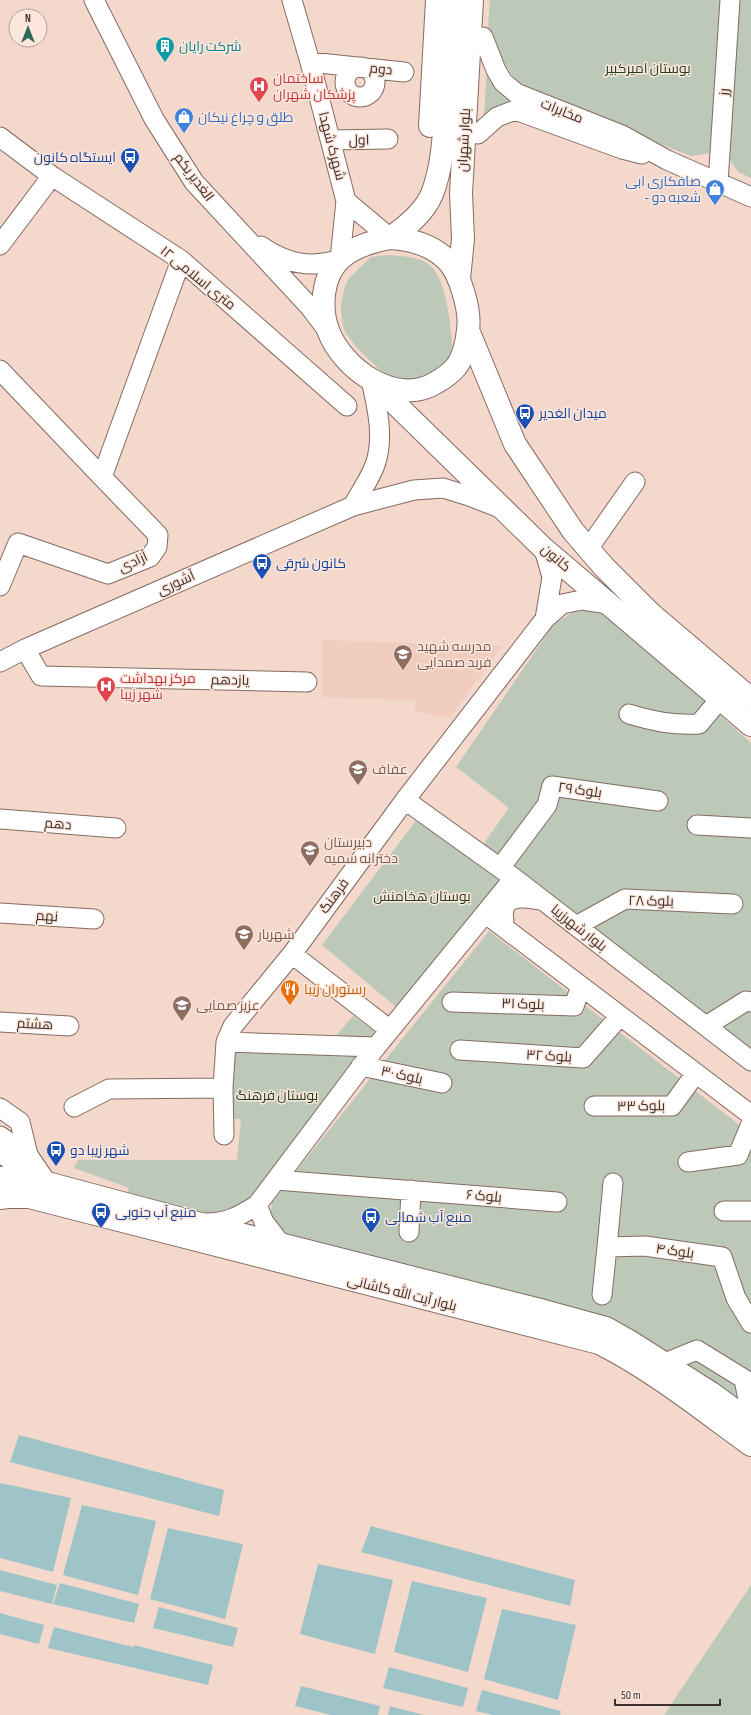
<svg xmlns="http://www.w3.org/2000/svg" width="751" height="1715" font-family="'Sofia Sans Condensed',Cairo,sans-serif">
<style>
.built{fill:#f0cdbd}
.green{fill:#bcc9b9}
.water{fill:#9fc4c8}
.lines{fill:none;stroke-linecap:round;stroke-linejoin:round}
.minor-casing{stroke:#846b60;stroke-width:21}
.major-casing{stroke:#846b60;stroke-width:24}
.minor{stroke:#fff;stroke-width:19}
.major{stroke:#fff;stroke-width:22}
.labels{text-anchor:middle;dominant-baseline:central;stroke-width:3;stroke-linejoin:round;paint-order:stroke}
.culture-label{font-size:14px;fill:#0d838f;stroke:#fde7dd;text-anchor:start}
.park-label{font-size:14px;fill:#1e3d19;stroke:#fde7dd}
.street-label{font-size:14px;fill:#3c312d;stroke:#fde7dd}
.health-label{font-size:14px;fill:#be3a42;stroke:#fde7dd;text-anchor:start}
.shop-label{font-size:14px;fill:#366cbe;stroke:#fde7dd;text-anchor:start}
.transit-label{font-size:14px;fill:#164399;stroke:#fde7dd;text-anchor:start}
.education-label{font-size:14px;fill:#785e54;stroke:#fde7dd;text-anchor:start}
.food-label{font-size:14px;fill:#c56008;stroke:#fde7dd;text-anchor:start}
</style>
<rect width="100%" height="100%" fill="#f4d8cc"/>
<path class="built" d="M322,640L502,646L450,718L415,711V700L322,697Z"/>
<path class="green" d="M490,0H722L710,153L691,156L522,91L491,41L488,26Z
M736,0H751V178L738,172L724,151Z
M487,71L516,97L483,127Z
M387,255C401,256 422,256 433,268C446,284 451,325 452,345C452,351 450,358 448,363L429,378L397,381L380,370L356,347L344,330L341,312V304L345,286L349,278L371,257Z
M595,610L606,613L751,743V1059L482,846L509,808L456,767L554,624L573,612Z
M418,818L500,880L397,1008L322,945Z
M489,931L751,1134V1412L654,1344L285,1238L271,1213L272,1201Z
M353,1016L374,1031L369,1039L334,1038Z
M233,1051L354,1052L358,1059L248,1203L212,1217L126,1197L129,1188L74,1168L78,1160H237L241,1119H231Z
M751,1585V1715H664Z"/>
<path class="water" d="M19,1435L224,1490L219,1516L10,1462Z
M0,1483L71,1498L53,1572L0,1558Z
M82,1505L156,1521L138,1595L63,1575Z
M371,1526L575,1580L570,1606L361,1552Z
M168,1528L243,1544L225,1619L150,1599Z
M318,1564L393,1580L375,1654L300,1634Z
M0,1570L57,1585L52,1604L0,1591Z
M412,1581L487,1598L468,1672L394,1652Z
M60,1583L139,1604L134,1623L53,1604Z
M159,1607L238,1628L233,1647L153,1628Z
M502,1609L576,1625L558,1700L484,1679Z
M0,1613L44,1625L39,1644L0,1634Z
M54,1627L133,1647L132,1652L134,1645L213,1665L208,1685L48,1648Z
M389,1667L468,1688L463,1707L383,1688Z
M301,1686L380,1706L378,1715H331L295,1706Z
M482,1690L561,1711L560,1715H493L476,1711Z
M390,1706L424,1715H388Z"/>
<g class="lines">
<defs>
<path id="minor" d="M94,0L154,119L194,182L309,306L328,331
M483,37L496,70L503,82L516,93L622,135L667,160L751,197
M310,62L404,72
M345 82a15 15 0 1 1 30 0a15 15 0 1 1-30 0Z
M478,134L497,117L515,110L622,149L642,154
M0,137L52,176L181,260L347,406
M331,140L388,139
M718,183L730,0
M346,201L390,238
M0,245L52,176
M261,246C285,263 312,269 340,259L346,201L310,62L292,0
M0,370L102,477
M353,506C360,492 371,478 376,462C384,435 377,407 371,380
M544,549L552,577L545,619
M588,549L635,482
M0,586L18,543L108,574L150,557L157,547L158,535L102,477L181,260
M25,649L41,676L307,682
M0,662L25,649L353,506L414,490L443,488L469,496L500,508
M629,714C656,722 671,725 699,724L720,699
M405,800L514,878L751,1061
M0,819L116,828
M697,825L751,828
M500,868L547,805L552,786L658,801
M0,913L94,919
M486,914L751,1115
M504,920C503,916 503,914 504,910C506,893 532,898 544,901
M576,926L625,899L733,904
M292,954L390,1030
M452,1002L574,1006L581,986
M0,1022L69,1026
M706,1026L746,1001L751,1002
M226,1042L376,1047
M460,1050L583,1058L620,1016
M361,1066L442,1083
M594,1106H672L696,1073
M74,1107L109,1089L223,1088
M0,1108L20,1122L28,1155L45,1180
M224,1135L223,1088L226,1042L233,1026L292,954L405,800L545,619L562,604L582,600L609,604
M0,1136L28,1155
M688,1162L738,1155L751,1124
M276,1180L557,1202
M257,1205L264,1222L281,1244
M724,1211H751
M205,1223C227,1223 238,1217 257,1205L376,1047L514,878
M409,1232L411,1190
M607,1247L613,1183
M602,1295L607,1247L645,1246L722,1257L736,1298L751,1323
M665,1363L697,1350L744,1379L751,1415"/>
<path id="major" d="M430,126L437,0
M390,238C410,239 431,245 446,259C460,272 471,311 468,330C467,342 463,358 456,367C450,374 444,378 437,382C397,408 342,369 328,330C320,308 322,276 340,259C353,247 374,241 390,238Z
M390,238C406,227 424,213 432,194C443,166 444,133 446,104C448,69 451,35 454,0
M459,279L463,239L461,193L472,0
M468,330L515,444L573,531L604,567L651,614L751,699
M371,380L544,549L751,725
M0,1151L41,1179
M0,1178L13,1177L47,1183L193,1222L540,1310L606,1328L629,1341L711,1393L751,1422
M0,1198L8,1197H29L599,1343C653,1370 701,1409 751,1445"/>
</defs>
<use href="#minor" class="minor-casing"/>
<use href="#major" class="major-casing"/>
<use href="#minor" class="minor"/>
<use href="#major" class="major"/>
</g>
<defs>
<symbol id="building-pin" viewBox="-11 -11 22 30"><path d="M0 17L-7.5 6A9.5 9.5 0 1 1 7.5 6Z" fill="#0f9aa8" stroke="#fde7dd"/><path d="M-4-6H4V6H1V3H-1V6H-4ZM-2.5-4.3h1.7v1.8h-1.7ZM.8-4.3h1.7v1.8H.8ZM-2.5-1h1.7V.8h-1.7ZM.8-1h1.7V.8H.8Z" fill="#fff"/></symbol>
<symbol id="hospital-pin" viewBox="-11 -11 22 30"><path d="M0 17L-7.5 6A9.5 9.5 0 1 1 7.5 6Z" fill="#e0444e" stroke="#fde7dd"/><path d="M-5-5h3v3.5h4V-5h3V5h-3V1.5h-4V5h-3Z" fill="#fff"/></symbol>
<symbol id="shop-pin" viewBox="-11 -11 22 30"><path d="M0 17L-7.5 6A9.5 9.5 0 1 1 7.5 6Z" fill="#3f7fe0" stroke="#fde7dd"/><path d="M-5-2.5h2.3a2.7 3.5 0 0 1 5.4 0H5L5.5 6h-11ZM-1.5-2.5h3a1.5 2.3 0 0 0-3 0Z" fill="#fff"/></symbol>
<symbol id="bus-pin" viewBox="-11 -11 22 30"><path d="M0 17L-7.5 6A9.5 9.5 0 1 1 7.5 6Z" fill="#1a4fb4" stroke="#fde7dd"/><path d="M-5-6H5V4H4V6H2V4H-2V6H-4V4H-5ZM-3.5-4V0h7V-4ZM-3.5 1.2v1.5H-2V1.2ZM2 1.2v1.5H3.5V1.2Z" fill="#fff"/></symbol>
<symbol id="school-pin" viewBox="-11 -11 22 30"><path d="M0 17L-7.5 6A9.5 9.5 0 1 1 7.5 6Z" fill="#8d6e63" stroke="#fde7dd"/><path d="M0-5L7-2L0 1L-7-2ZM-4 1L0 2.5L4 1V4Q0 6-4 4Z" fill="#fff"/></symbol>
<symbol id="restaurant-pin" viewBox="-11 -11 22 30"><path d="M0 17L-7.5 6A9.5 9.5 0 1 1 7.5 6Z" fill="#e8710a" stroke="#fde7dd"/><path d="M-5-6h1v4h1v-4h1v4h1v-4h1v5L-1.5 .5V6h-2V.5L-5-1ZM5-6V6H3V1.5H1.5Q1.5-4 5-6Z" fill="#fff"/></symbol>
</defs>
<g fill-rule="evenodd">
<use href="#building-pin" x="154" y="35" width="22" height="30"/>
<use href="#hospital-pin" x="248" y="75" width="22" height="30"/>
<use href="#shop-pin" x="173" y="106" width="22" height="30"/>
<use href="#bus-pin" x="119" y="146" width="22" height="30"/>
<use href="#shop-pin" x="704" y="178" width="22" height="30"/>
<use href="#bus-pin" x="514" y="402" width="22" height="30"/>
<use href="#bus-pin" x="251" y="552" width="22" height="30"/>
<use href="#school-pin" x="392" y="643" width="22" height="30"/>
<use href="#hospital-pin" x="95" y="675" width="22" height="30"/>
<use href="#school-pin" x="347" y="758" width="22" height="30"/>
<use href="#school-pin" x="299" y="839" width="22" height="30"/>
<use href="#school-pin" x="233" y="923" width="22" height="30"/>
<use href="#restaurant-pin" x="279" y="978" width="22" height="30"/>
<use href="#school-pin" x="171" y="994" width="22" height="30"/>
<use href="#bus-pin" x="45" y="1139" width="22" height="30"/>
<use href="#bus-pin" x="90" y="1201" width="22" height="30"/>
<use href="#bus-pin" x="360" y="1206" width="22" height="30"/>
</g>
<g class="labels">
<g class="culture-label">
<text x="179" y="46">شرکت رایان</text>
</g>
<g class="park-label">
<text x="648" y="68">بوستان امیرکبیر</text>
<text x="422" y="896">بوستان هخامنش</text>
<text x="277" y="1095">بوستان فرهنگ</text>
</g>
<g class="street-label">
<text transform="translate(381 69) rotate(6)">دوم</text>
<text transform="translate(724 92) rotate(-86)">رز</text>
<text transform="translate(562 111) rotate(22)">مخابرات</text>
<text transform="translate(359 140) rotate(-1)">اول</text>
<text transform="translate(464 140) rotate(-87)">بلوار شهران</text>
<text transform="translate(332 146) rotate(75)">شهرک شهدا</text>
<text transform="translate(194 177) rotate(53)">الغدیر یکم</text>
<text transform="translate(198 278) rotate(39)">۱۲ متری اسلامی</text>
<text transform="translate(556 558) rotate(41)">کانون</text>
<text transform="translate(133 562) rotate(-25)">آزادی</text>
<text transform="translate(176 583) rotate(-24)">آشوری</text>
<text transform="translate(230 680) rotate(1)">یازدهم</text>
<text transform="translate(580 790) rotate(8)">بلوک ۲۹</text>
<text transform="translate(58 824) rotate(5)">دهم</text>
<text transform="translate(334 896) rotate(-54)">فرهنگ</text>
<text transform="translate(651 901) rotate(1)">بلوک ۲۸</text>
<text transform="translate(47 916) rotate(4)">نهم</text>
<text transform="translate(579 928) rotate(38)">بلوار شهرزیبا</text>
<text transform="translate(523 1004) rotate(2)">بلوک ۳۱</text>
<text transform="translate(35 1024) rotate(3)">هشتم</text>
<text transform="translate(549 1056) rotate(3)">بلوک ۳۲</text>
<text transform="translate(402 1075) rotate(12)">بلوک ۳۰</text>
<text transform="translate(641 1106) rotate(-1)">بلوک ۳۳</text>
<text transform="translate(484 1196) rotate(5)">بلوک ۶</text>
<text transform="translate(675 1251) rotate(8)">بلوک ۴</text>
<text transform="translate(402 1293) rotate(14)">بلوار آیت الله کاشانی</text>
</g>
<g class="health-label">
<text x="273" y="78">ساختمان<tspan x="273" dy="16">پزشکان شهران</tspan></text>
<text x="120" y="678">مرکز بهداشت<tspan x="120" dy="16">شهر زیبا</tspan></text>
</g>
<g class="shop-label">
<text x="198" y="117">طلق و چراغ نیکان</text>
<text x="701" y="181" text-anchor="end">صافکاری ابی<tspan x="701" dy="16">- شعبه دو</tspan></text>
</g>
<g class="transit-label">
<text x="116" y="157" text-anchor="end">ایستگاه کانون</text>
<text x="539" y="413">میدان الغدیر</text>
<text x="276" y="563">کانون شرقی</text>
<text x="70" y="1150">شهر زیبا دو</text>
<text x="115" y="1212">منبع آب جنوبی</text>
<text x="385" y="1217">منبع آب شمالی</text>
</g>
<g class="education-label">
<text x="417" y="646">مدرسه شهید<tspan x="417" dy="16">فرید صمدایی</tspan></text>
<text x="372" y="769">عفاف</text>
<text x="324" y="842">دبیرستان<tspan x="324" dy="16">دخترانه سمیه</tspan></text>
<text x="258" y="934">شهریار</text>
<text x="196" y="1005">عزیز صمایی</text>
</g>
<g class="food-label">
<text x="304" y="989">رستوران زیبا</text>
</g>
</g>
<g transform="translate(28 28)"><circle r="19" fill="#fde7dd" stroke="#b09e97"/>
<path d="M0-3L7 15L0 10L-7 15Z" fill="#286959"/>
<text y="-6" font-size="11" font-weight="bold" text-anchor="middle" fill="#3c312d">N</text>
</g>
<path d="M615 1699v6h105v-6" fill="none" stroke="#3c312d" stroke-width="2"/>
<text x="621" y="1699" font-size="12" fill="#3c312d" stroke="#fde7dd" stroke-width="3" paint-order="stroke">50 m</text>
</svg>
